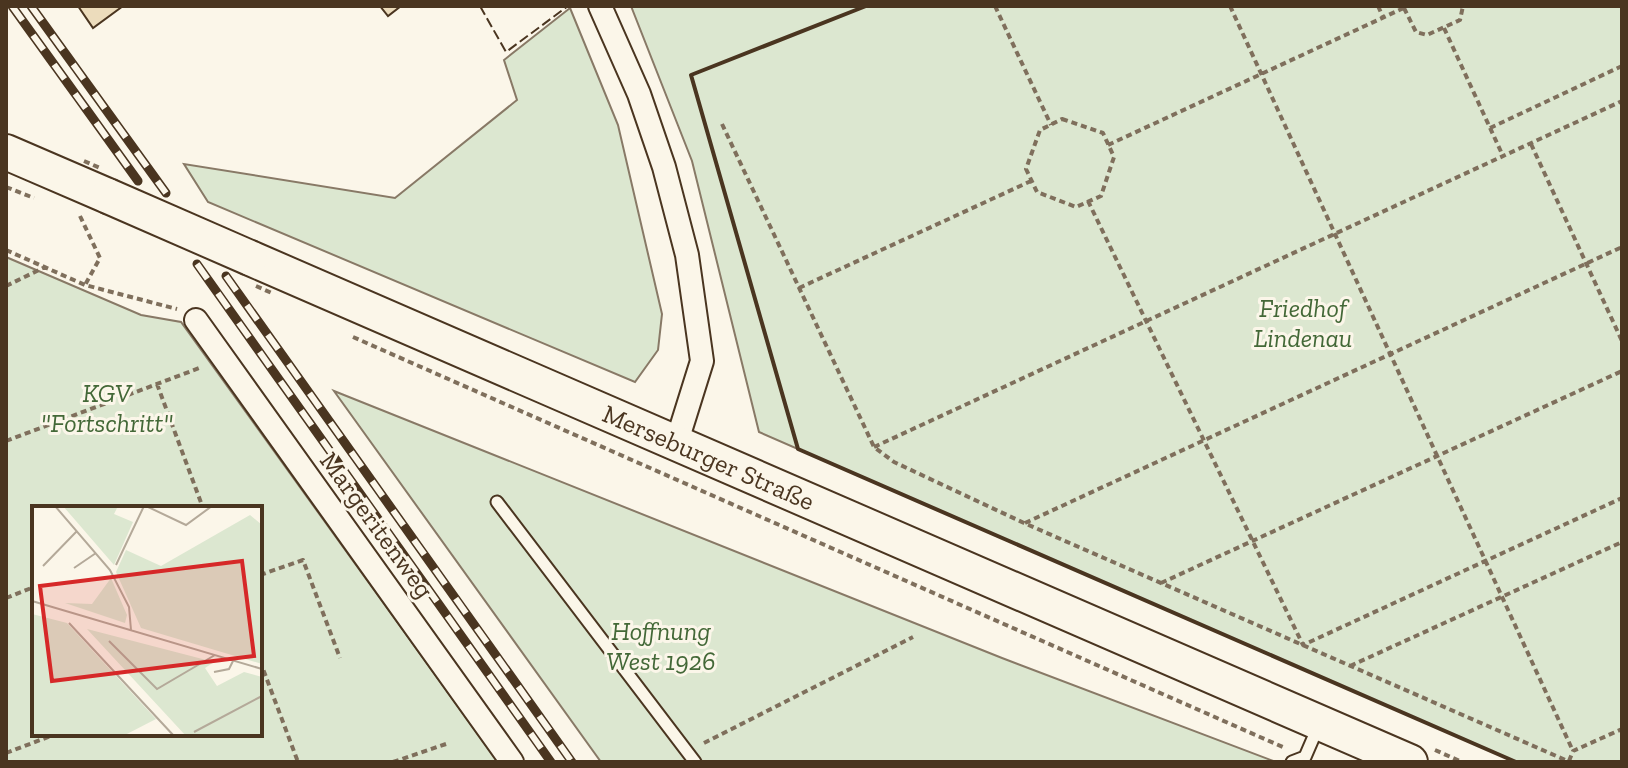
<svg xmlns="http://www.w3.org/2000/svg" width="1628" height="768" font-family="'Zilla Slab',serif">
<style>
.green{fill:#dce7d0;stroke:#887966;stroke-width:2;fill-rule:evenodd}
.building{fill:#ecdcbc;stroke:#4a3520;stroke-width:2}
.lines{fill:none;stroke-linecap:round;stroke-linejoin:round}
.lane-casing{stroke:#4a3520;stroke-width:15}
.street-casing{stroke:#4a3520;stroke-width:26}
.primary-casing{stroke:#4a3520;stroke-width:38}
.path{stroke:#7f6f5c;stroke-width:4;stroke-dasharray:6 4;stroke-linecap:butt}
.lane{stroke:#fbf6e9;stroke-width:11}
.street{stroke:#fbf6e9;stroke-width:22}
.primary{stroke:#fbf6e9;stroke-width:34}
.rail-casing{stroke:#4a3520;stroke-width:9}
.rail{stroke:#fbf6e9;stroke-width:6;stroke-dasharray:18;stroke-linecap:butt}
.primary-bridge-casing{stroke:#4a3520;stroke-width:38;stroke-linecap:butt}
.path-bridge{stroke:#7f6f5c;stroke-width:4;stroke-dasharray:6 4;stroke-linecap:butt}
.primary-bridge{stroke:#fbf6e9;stroke-width:34}
.fence{stroke:#4a3520;stroke-width:2;stroke-dasharray:10 4;stroke-linecap:butt}
.wall{stroke:#4a3520;stroke-width:4}
.labels{text-anchor:middle;dominant-baseline:central;stroke-width:6;stroke-linejoin:round;paint-order:stroke}
.park-label{font-size:26px;font-style:italic;fill:#436837;stroke:#fbf6e9}
.street-label{font-size:26px;fill:#4a3520;stroke:#fbf6e9}
.inset-road{fill:none;stroke:#b4a999;stroke-width:2}
.view{fill:#d62828;fill-opacity:0.15;stroke:#d62828;stroke-width:4}
.inset-edge{fill:none;stroke:#4a3520;stroke-width:4}
</style>
<rect width="100%" height="100%" fill="#fbf6e9"/>
<path class="green" d="M631,6H1622V762H1516L759,432L692,161Z
M570,8L618,125L662,314L658,350L635,382L208,202L184,164L395,198L517,100L504,60Z
M6,257L141,315L181,322L498,762H6ZM260,508V734H34V508Z
M334,391L1002,658L1276,762H601Z"/>
<path class="building" d="M78,6H123L93,28Z
M380,6H401L388,16Z"/>
<g class="lines">
<defs>
<path id="lane" d="M497,502L695,762
M1292,762L1305,757L1318,727"/>
<path id="street" d="M600,6L639,94L664,167L687,255L702,361L677,441
M196,320L512,762"/>
<g id="primary">
<path d="M6,152L108,196"/>
<path id="s1" d="M250,258L1410,762"/>
</g>
</defs>
<use href="#lane" class="lane-casing"/>
<use href="#street" class="street-casing"/>
<use href="#primary" class="primary-casing"/>
<path class="path" d="M995,6L1051,125
M1230,6L1573,751
M1378,6L1383,17
M1404,8L1416,32L1427,35L1460,20L1463,6
M1444,28L1503,156
M1062,119L1103,133L1114,157L1101,196L1076,207L1037,192L1026,169L1040,130Z
M722,124L874,447L894,462L1024,523L1570,762
M1490,128L1622,66
M1531,144L1622,341
M1108,145L1408,6
M6,187L34,198
M1088,201L1303,645L1622,498
M80,216L100,258L85,285
M6,250L85,285L177,309
M6,286L45,267
M799,288L1031,181
M353,337L1285,748
M157,384L203,508
M6,441L202,367
M874,447L1622,101
M1025,523L1622,247
M260,575L303,560L340,658
M1161,583L1622,371
M6,598L34,587
M260,661L298,762
M1350,666L1622,542
M704,743L913,637
M1435,750L1462,762
M6,753L56,734
M1569,761L1573,751L1622,729
M393,762L449,743"/>
<use href="#lane" class="lane"/>
<use href="#street" class="street"/>
<use href="#primary" class="primary"/>
<defs>
<path id="rail" d="M12,6L138,181
M31,6L166,193
M197,264L551,762
M226,276L572,762"/>
</defs>
<use href="#rail" class="rail-casing"/>
<use href="#rail" class="rail"/>
<defs>
<path id="primary-bridge" d="M108,196L250,258"/>
</defs>
<use href="#primary-bridge" class="primary-bridge-casing"/>
<path class="path-bridge" d="M84,161L100,168
M256,286L274,294"/>
<use href="#primary-bridge" class="primary-bridge"/>
<path class="fence" d="M480,6L506,52L568,6"/>
<path class="wall" d="M866,6L691,75L798,449L1516,762"/>
</g>
<g class="labels">
<g class="park-label">
<text x="1303" y="308">Friedhof<tspan x="1303" dy="30">Lindenau</tspan></text>
<text x="107" y="393">KGV<tspan x="107" dy="30">"Fortschritt"</tspan></text>
<text x="661" y="631">Hoffnung<tspan x="661" dy="30">West 1926</tspan></text>
</g>
<g class="street-label">
<text stroke="none"><textPath href="#s1" startOffset="500">Merseburger Straße</textPath></text>
<text transform="translate(377 525) rotate(54)">Margeritenweg</text>
</g>
</g>
<g transform="translate(32 506)">
<rect width="230" height="230" fill="#fbf6e9"/>
<path d="M31,0H86L82,8L101,16L82,59ZM218,9L230,19V158L109,122L84,66L94,44L129,60ZM79,72L95,109L93,117L33,97L60,98ZM0,108L35,117L124,213L91,230H0ZM55,123L182,156L173,162L185,180L212,166L230,171V230H154Z" fill="#dce7d0"/>
<path class="inset-road" d="M23,0L78,64L97,101L99,124M114,0L154,19L180,0M84,59L112,0M11,60L45,25M42,62L64,47M0,95L230,163M37,117L142,230M77,135L125,183L183,149M182,166L197,163L201,155M162,226L230,190"/>
<path class="view" d="M210,55L222,150L20,175L8,80Z"/>
<rect width="230" height="230" class="inset-edge"/>
</g>
<rect width="1628" height="768" fill="none" stroke="#4a3520" stroke-width="16"/>
</svg>
